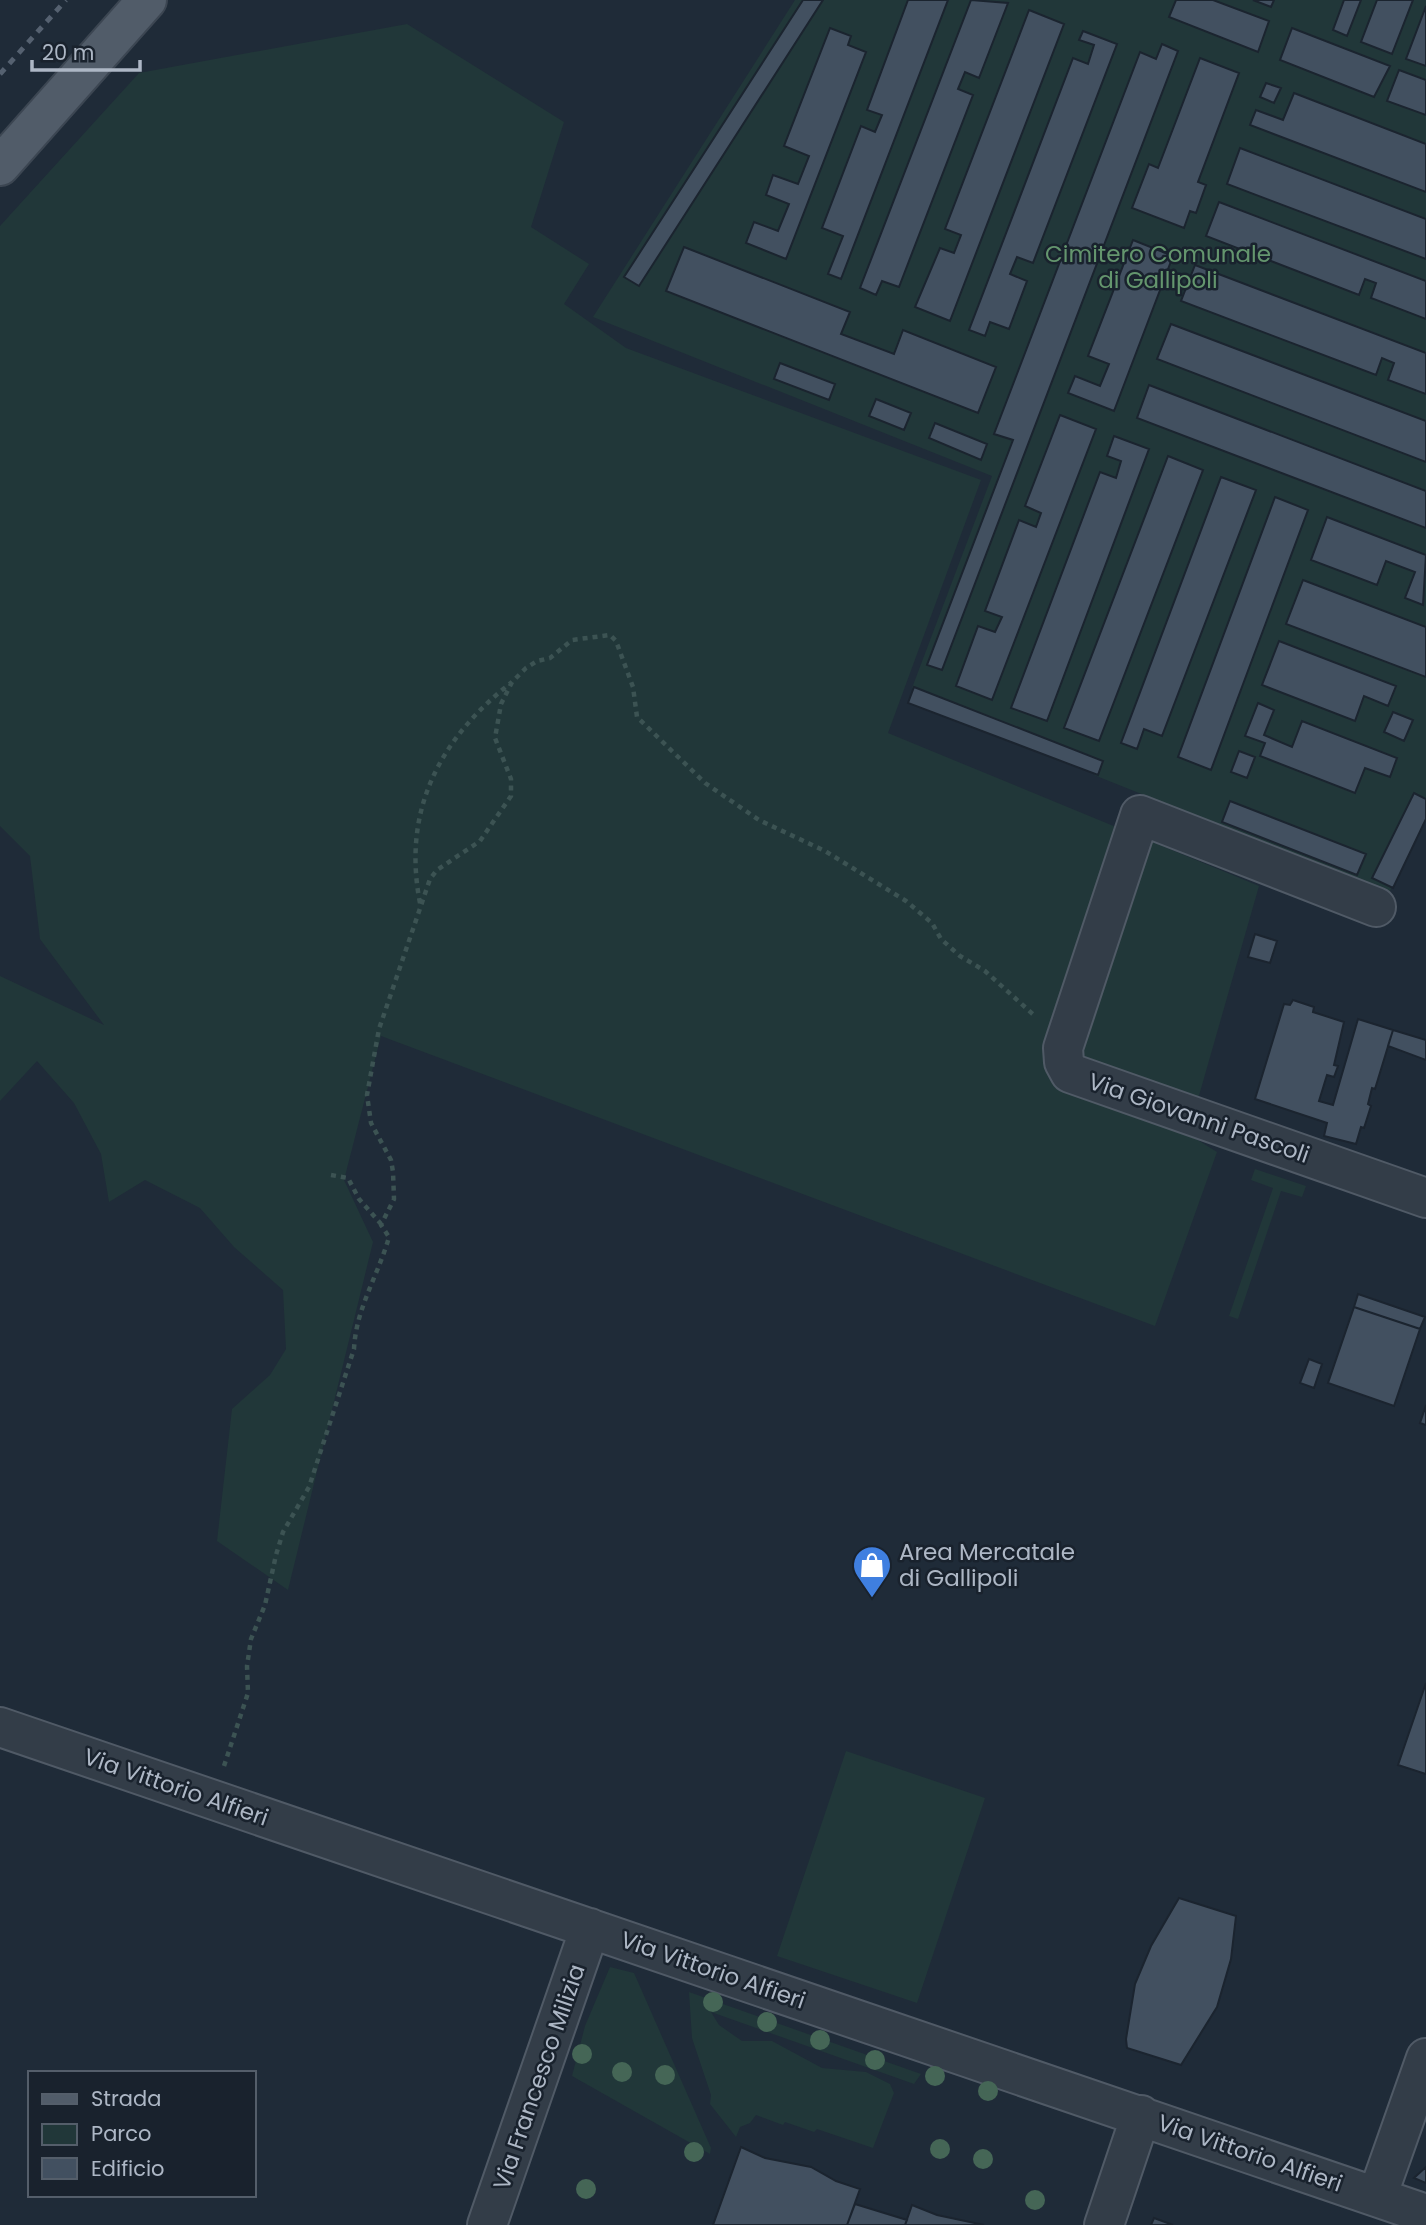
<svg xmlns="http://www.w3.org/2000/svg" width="1426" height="2225" font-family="Poppins,sans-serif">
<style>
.green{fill:#213739}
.building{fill:#425060;stroke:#1b242f;stroke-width:2}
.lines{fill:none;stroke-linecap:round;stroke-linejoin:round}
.minor-casing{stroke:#505a66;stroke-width:42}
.major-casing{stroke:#3c4652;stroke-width:42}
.path{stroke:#3c5353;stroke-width:4.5;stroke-dasharray:5 5;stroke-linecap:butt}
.minor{stroke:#333d48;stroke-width:38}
.major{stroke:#515c69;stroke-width:38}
.rail{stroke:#556170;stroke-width:5;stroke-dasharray:7 7;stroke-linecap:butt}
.tree{fill:#456656}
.labels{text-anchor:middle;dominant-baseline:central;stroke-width:5;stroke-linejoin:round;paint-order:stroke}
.park-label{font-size:23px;fill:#64966e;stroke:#19222d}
.street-label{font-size:23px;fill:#adb7c5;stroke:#19222d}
.poi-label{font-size:23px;fill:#adb7c5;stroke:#19222d;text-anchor:start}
</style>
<rect width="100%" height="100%" fill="#1f2b38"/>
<path class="green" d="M795,0H1426V817L1389,893L1094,775L1100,762L912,688L992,476L593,317Z
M407,24L564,122L531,227L589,264L564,304L626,348L981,480L888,733L1259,886L1188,1134L1217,1152L1155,1326L381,1036L344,1180L373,1242L288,1590L217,1541L232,1409L270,1375L286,1349L283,1290L234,1247L200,1208L145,1180L109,1202L101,1154L74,1103L37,1061L0,1101V976L104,1025L40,939L30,856L0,826V226L139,73Z
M1255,1169L1306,1186L1302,1197L1281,1191L1238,1319L1229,1316L1273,1188L1251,1180Z
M846,1751L985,1798L917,2003L777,1956Z
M610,1967L634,1973L711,2148L710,2154L572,2076L585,2026Z
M689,1992L921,2074L914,2084L711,2012L719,2025L742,2041H772L822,2068L866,2072L890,2084L894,2093L873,2148L817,2129L814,2132L785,2122L783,2125L756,2115L750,2123L740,2127L736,2137L710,2104L711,2095L692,2038Z"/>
<path class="building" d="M803,0H823L639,286L624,277Z
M908,0H948L841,279L828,274L843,236L822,228L861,126L875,132L882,115L867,110Z
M971,0L1008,3L979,78L965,72L958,89L973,95L899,287L882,281L876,295L860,288Z
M1176,0H1213L1269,21L1258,52L1169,17Z
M1253,0H1274L1271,7Z
M1344,0H1361L1347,36L1333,30Z
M1377,0H1413L1392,54L1361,42Z
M1426,6V66L1406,59Z
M1029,10L1064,24L950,321L915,307L940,248L954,253L961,235L945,229Z
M830,28L851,36L848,45L866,52L786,259L746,243L754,222L778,231L789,204L766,195L773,175L798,184L809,156L784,146Z
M1292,28L1390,66L1374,97L1280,60Z
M1083,31L1117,44L1033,263L1017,257L1010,274L1027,281L1009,329L990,322L985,336L969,330L1073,58L1088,64L1094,45L1079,40Z
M1162,44L1178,51L942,670L927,665L1013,440L994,434L1140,52L1156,59Z
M1200,58L1239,73L1198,182L1206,185L1196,213L1190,211L1184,228L1132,208L1149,164L1158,168Z
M1399,70L1426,80V115L1387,101Z
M1266,83L1281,88L1274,103L1260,97Z
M1294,93L1426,144V192L1250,125L1256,110L1283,120Z
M1240,148L1426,219V259L1227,184Z
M1219,202L1426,281V319L1371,298L1376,283L1365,279L1359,295L1206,236Z
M1133,240L1173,256L1114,411L1068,393L1075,376L1100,386L1109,364L1088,356Z
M684,247L850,312L841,334L894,354L903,330L996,367L978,413L666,291Z
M1195,265L1426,353V394L1388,380L1394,363L1382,358L1376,375L1181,301Z
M1171,324L1426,421V462L1157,359Z
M780,363L835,384L829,400L774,379Z
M1149,385L1426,491V528L1137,418Z
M876,399L911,413L904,430L869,416Z
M1060,415L1096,429L992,700L956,686L978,626L995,632L1002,617L985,611L1019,520L1036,527L1041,513L1025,506Z
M935,423L987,444L981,460L929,438Z
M1114,436L1149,449L1047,721L1011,708L1100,472L1116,478L1121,461L1107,456Z
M1168,456L1203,470L1099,741L1064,728Z
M1221,477L1256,490L1162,736L1144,729L1137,749L1121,743Z
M1275,497L1308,510L1211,770L1178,757Z
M1327,517L1426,555L1423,605L1405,598L1415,572L1386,561L1377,585L1311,560Z
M1303,580L1426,627V677L1286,624Z
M1279,641L1396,686L1388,706L1364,696L1355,721L1262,685Z
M914,687L1103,761L1098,775L908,703Z
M1258,703L1274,710L1264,735L1292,747L1302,721L1397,758L1390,777L1365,768L1355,793L1260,756L1265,743L1245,736Z
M1393,712L1413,720L1404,741L1384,732Z
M1239,751L1255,757L1247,778L1231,772Z
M1414,793L1426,799V819L1393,888L1372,878Z
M1230,801L1366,854L1357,875L1222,822Z
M1255,934L1277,941L1270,963L1248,957Z
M1293,1000L1314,1007L1313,1012L1344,1022L1334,1065L1338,1066L1334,1077L1327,1075L1319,1101L1333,1105L1358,1019L1393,1030L1375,1089L1372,1088L1368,1104L1371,1106L1364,1128L1361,1127L1356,1144L1324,1136L1327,1123L1255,1099L1284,1004L1290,1005Z
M1393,1030L1426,1040V1060L1388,1046Z
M1358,1294L1425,1317L1420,1329L1354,1307Z
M1354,1307L1420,1329L1394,1406L1328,1383Z
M1309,1359L1322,1364L1314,1388L1300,1383Z
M1426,1405V1425L1420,1423Z
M1426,1683V1774L1398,1765Z
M1179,1898L1236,1916L1231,1959L1217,2007L1181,2065L1127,2048L1126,2039L1135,1984L1151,1946Z
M741,2147L765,2158L811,2167L836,2181L860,2189L847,2225H713Z
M1426,2167V2183L1414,2178Z
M855,2204L907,2220L905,2225H847Z
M912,2205L937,2215L984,2225H905Z
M1154,2218L1173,2225H1151Z"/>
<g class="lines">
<defs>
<path id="minor" d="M1376,907L1140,815L1063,1048L1064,1062L1070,1073L1426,1198
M0,1727L1426,2214
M1377,2197L1426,2058
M487,2225L590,1928
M1104,2225L1141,2115"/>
<path id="major" d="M0,166L147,0"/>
</defs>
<use href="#minor" class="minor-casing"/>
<use href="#major" class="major-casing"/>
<path class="path" d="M420,903C402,811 439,739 512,682
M331,1175L348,1178L359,1199L381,1224
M224,1766L248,1693L247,1666L251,1639L265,1605L276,1555L283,1532L309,1487L354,1349C356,1308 378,1276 389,1237L381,1225L394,1199L393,1172L391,1160L371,1123L367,1095L379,1029L430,879L437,870L480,841L511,796V779L495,738L501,704L512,682L526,668L537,661L550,658L572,640L610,635L616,641L633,687L637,717L705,783L759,820L825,851L906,901L932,923L941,939L960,956L985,971L1036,1017"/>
<use href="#minor" class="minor"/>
<use href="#major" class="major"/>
<path class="rail" d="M0,74L66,0"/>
</g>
<g class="tree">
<circle cx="713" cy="2002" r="10"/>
<circle cx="767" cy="2022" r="10"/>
<circle cx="820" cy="2040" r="10"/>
<circle cx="582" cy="2054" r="10"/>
<circle cx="875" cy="2060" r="10"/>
<circle cx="622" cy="2072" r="10"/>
<circle cx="665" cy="2075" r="10"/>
<circle cx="935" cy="2076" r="10"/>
<circle cx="988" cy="2091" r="10"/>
<circle cx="940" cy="2149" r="10"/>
<circle cx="694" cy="2152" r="10"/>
<circle cx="983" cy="2159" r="10"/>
<circle cx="586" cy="2189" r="10"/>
<circle cx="1035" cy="2200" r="10"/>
</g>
<defs>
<symbol id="shop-pin" viewBox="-11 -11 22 30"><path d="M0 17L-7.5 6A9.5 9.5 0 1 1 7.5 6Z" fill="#3f7fe0" stroke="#19222d"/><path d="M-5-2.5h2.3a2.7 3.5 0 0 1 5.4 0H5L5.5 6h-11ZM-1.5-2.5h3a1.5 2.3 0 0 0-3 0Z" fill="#fff"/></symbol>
</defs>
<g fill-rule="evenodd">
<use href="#shop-pin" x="850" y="1543" width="44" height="60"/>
</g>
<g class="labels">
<g class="park-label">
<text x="1158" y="254">Cimitero Comunale<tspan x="1158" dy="26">di Gallipoli</tspan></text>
</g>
<g class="street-label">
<text transform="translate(1199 1118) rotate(19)">Via Giovanni Pascoli</text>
<text transform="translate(176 1787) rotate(19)">Via Vittorio Alfieri</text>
<text transform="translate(713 1970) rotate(19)">Via Vittorio Alfieri</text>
<text transform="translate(539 2077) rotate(-71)">Via Francesco Milizia</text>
<text transform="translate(1250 2153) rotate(19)">Via Vittorio Alfieri</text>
</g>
<g class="poi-label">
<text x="899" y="1552">Area Mercatale<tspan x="899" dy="26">di Gallipoli</tspan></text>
</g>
</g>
<rect x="28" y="2071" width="228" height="126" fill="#19222d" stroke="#545e6a" stroke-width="2"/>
<rect x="42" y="2094" width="35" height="10" fill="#515c69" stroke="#545e6a" stroke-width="2"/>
<text x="91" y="2106" font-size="21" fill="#adb7c5">Strada</text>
<rect x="42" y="2124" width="35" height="21" fill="#213739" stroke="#545e6a" stroke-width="2"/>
<text x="91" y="2141" font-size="21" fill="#adb7c5">Parco</text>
<rect x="42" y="2158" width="35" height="21" fill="#425060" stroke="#545e6a" stroke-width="2"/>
<text x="91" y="2176" font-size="21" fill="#adb7c5">Edificio</text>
<path d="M32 60v10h108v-10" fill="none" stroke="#adb7c5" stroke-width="3.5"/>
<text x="42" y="60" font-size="21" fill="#adb7c5" stroke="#19222d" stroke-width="5" paint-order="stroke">20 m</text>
</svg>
